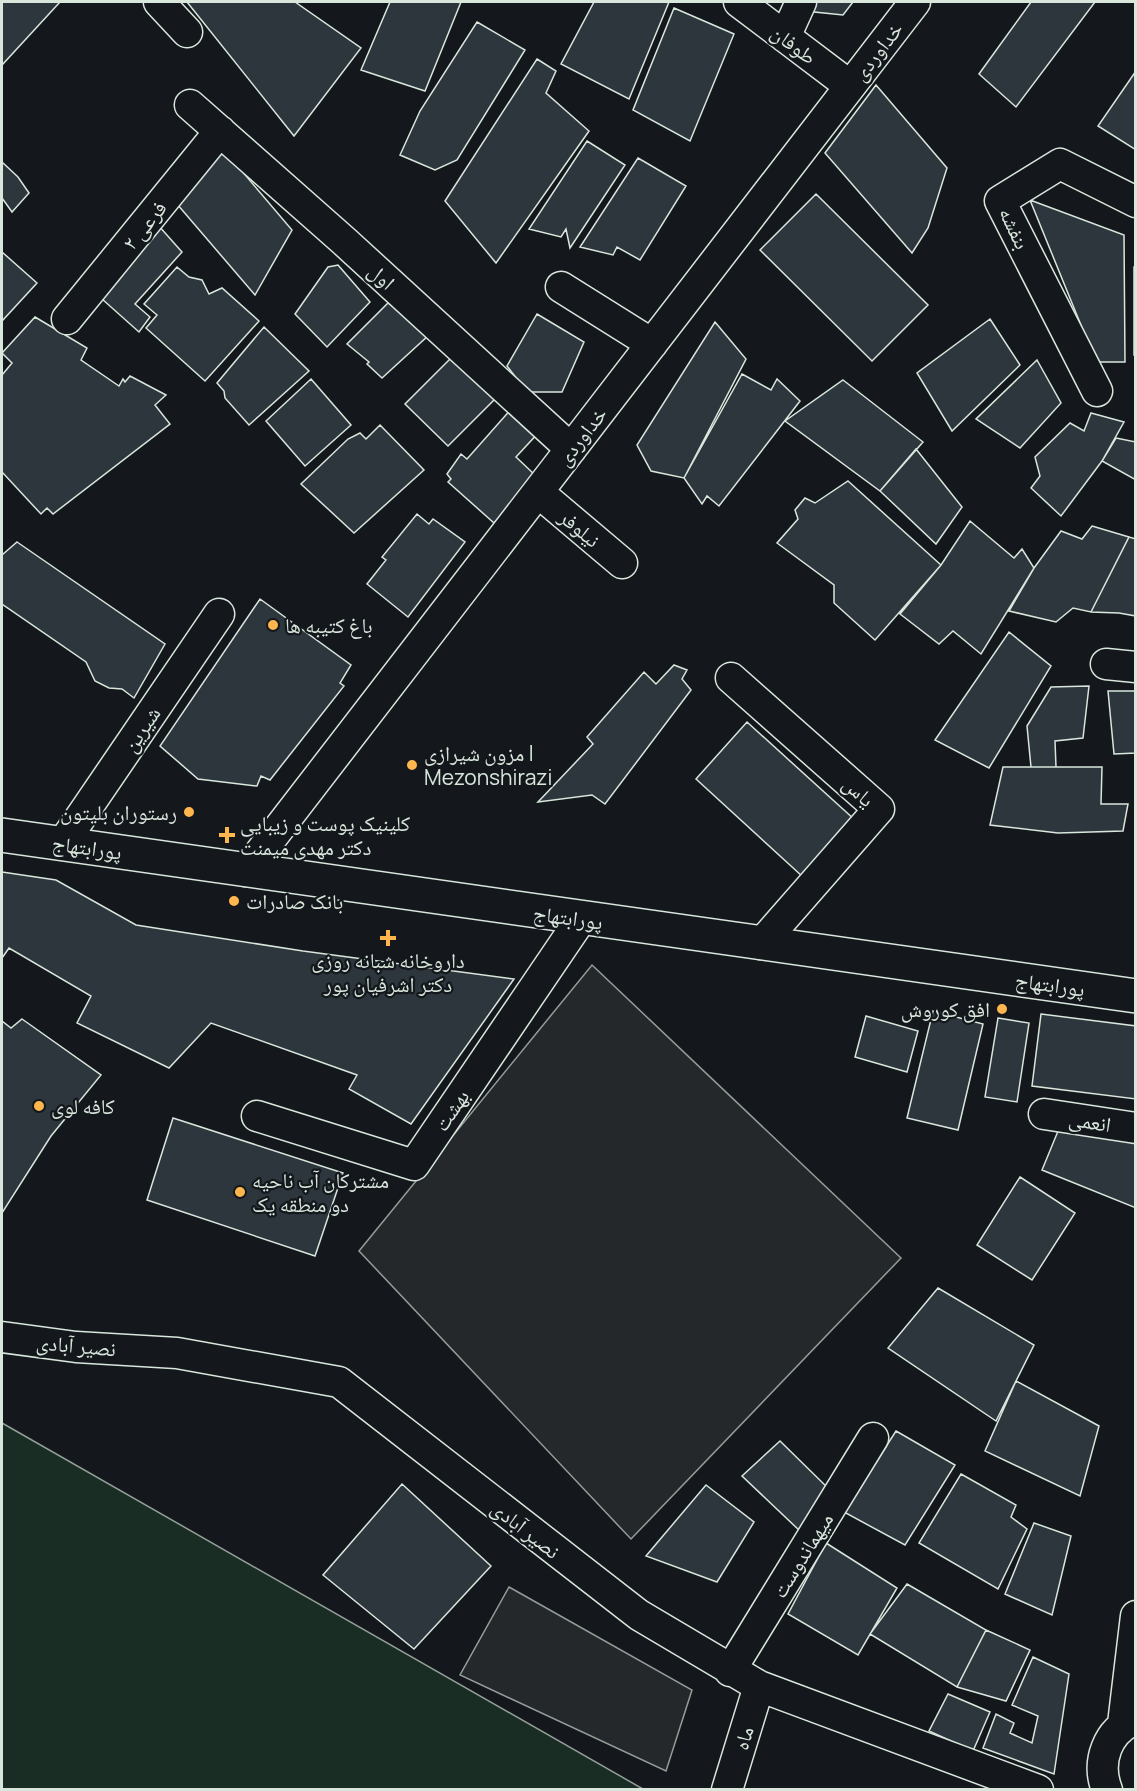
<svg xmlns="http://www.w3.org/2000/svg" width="1137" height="1791" font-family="Manrope,'Noto Naskh Arabic',sans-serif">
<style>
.green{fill:#1a2d24;stroke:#939e99;stroke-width:1.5}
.parking{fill:#24282b;stroke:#939e99;stroke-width:1.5}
.building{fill:#2c363c;stroke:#d8e6dc;stroke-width:1.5}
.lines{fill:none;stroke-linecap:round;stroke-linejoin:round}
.street-casing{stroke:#d8e6dc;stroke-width:33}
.primary-casing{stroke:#d8e6dc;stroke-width:36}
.street{stroke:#14181c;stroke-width:30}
.primary{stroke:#14181c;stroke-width:33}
.poi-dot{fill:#ffb74d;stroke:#14181c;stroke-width:2}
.labels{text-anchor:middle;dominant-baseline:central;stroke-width:4.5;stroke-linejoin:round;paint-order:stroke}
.street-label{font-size:21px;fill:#d8e6dc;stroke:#14181c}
.poi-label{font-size:21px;fill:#d8e6dc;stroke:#14181c;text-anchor:start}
</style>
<rect width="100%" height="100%" fill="#14181c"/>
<path class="green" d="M2,1423L643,1789H2Z"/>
<path class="parking" d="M592,965L901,1258L631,1539L359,1251Z
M509,1587L692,1690L666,1771L460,1675Z"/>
<path class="building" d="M2,2H60L2,65Z
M187,2H295L361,48L294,136Z
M390,2H461L425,91L361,70Z
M594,2H669L629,99L561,64Z
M809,2H853L843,15L805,11Z
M1031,2H1095L1016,107L979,74Z
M674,8L734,34L690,141L633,110Z
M477,22L525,50L457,160L435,170L400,155L420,111Z
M537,59L556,71L546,93L589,131L496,263L445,201Z
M1136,71V150L1098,126Z
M876,85L947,168L928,228L912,253L825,153Z
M587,141L625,165L570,248L566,229L561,237L529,229Z
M224,150L292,230L255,295L177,204Z
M638,158L686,186L640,260L617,247L613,255L580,247Z
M2,162L18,177L29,193L12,212L2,198Z
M816,194L928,305L872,361L760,250Z
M1030,200L1124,235L1125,362H1096Z
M158,225L182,252L135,304L150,317L139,332L102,299Z
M2,252L37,283L2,321Z
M338,265L370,302L327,347L295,314L328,267Z
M177,267L189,277L202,280L209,294L222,288L259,321L205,381L146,328L157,315L144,304Z
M1134,267H1136V355H1134Z
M388,303L430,334L382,378L367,364L369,362L347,344Z
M537,314L584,342L562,392H527L507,366Z
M35,317L87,348L81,360L119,386L123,379L125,382L130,376L166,395L155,405L170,424L53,514L47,508L41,514L2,472V375L12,363L2,353Z
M990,319L1020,365L952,431L917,373Z
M715,322L746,359L684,478L651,471L637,445Z
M264,327L309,371L249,425L225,398L224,391L217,383Z
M454,355L497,397L448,446L405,404Z
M1037,360L1061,403L1020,448L976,419Z
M742,374L771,390L777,379L800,401L719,506L707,496L702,504L684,478Z
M311,379L351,425L305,466L266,421Z
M843,380L923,442L880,491L785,421Z
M512,408L540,431L516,457L535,475L501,523L497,520L494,523L448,482L451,479L447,474L461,454L467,459Z
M1091,413L1124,422L1102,461L1061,516L1031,488L1040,476L1035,457L1070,423L1084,431Z
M380,425L424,470L354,533L301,484L348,439L360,433L366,439Z
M1116,438L1136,442V480L1102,461Z
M916,449L962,507L936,544L880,491Z
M848,481L941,565L875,640L834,603V585L777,543L798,519L795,510L805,498L815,503Z
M417,514L429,524L433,519L465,542L408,617L367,584L386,560L382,557Z
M970,521L1014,558L1022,549L1034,568L981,654L953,631L939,644L900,614L941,565Z
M1092,526L1129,537L1091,612L1073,608L1056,622L1009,611L1034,568L1061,531L1082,539Z
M1129,537L1136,539V616L1119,613L1091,612Z
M17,542L165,644L134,698L122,689L109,688L95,681L86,662L2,604V555Z
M260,599L351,665L340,683L344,686L270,780L261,776L257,786L198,779L160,746Z
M1009,632L1051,666L989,768L935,740Z
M674,665L687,670L682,679L691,690L605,804L592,795L538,802L593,744L587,737L644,672L656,684Z
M1089,686L1083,738L1055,741L1056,767H1031L1027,726L1051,687Z
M1108,691H1136V753L1114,754Z
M747,722L855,820L803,877L696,779Z
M1003,767H1102L1101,804H1128L1123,831L1058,833L990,825Z
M2,872L56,880L136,925L303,951L514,979L411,1124L349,1089L357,1075L211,1023L169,1068L77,1023L91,996L9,948L2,958Z
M933,1011L983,1024L958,1130L907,1118Z
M1041,1014L1136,1026V1099L1032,1086Z
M866,1016L918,1031L907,1072L855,1057Z
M998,1018L1029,1023L1017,1102L985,1097Z
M22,1019L101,1075L51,1136L2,1213V1021L11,1028Z
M173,1118L343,1173L315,1256L147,1200Z
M1063,1119L1136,1131V1208L1042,1170Z
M1020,1177L1075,1213L1032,1280L977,1245Z
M938,1288L1034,1345L996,1421L888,1348Z
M1016,1381L1099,1426L1080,1496L985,1451Z
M896,1431L955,1465L905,1545L844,1512Z
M780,1441L832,1492L801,1532L742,1476Z
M961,1474L1016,1505L1011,1517L1027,1529L998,1589L919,1543Z
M402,1484L491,1566L414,1649L323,1575Z
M706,1485L754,1522L717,1582L646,1556Z
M1034,1523L1071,1536L1052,1615L1005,1594Z
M826,1543L897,1588L858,1655L788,1614Z
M907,1584L986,1630L957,1687L870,1634Z
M986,1630L1030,1650L1006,1701L957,1687Z
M1033,1657L1069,1674L1054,1774L983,1748L996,1714L1014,1723L1010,1733L1032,1743L1038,1716L1012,1705Z
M948,1694L990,1712L973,1751L929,1731Z"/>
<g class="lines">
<defs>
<path id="street" d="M159,2L187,32
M739,2L850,86
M785,37L801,2
M190,105L344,241L571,449
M561,287L652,344
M67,319L220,131
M1097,391L1000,201L1060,164L1136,202
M538,492L622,563
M1106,664L1136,667
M731,678L879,809L761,944
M63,843L219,614
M246,871L915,2
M1044,1114L1136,1128
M257,1116L414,1165L581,919
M2,1337L76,1347L177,1353L339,1382L639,1615L759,1686L1038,1790
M730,1671L873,1438
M1123,1724L1136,1616
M727,1790L759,1686
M1107,1790C1096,1762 1107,1730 1136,1719"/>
<path id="primary" d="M2,835L1136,996"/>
</defs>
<use href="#street" class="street-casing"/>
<use href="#primary" class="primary-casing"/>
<use href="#street" class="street"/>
<use href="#primary" class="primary"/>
</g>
<g class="poi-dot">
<circle cx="273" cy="625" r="6"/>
<circle cx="412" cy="765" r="6"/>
<circle cx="189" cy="812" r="6"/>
<path d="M224 826h6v6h6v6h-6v6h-6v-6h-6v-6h6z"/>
<circle cx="234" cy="901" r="6"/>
<path d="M385 929h6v6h6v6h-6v6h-6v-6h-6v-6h6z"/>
<circle cx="1002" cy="1009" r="6"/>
<circle cx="39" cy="1106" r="6"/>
<circle cx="240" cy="1192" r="6"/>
</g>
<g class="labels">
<g class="street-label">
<text transform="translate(794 44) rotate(37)">طوفان</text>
<text transform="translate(877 51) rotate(-52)">خداوردی</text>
<text transform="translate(144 225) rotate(-51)">فرعی ۲</text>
<text transform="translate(1015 228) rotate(65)">بنفشه</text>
<text transform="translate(382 276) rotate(42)">اول</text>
<text transform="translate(581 436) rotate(-52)">خداوردی</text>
<text transform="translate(580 528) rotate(40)">نیلوفر</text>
<text transform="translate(141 729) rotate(-56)">شیرین</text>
<text transform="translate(859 791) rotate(42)">یاس</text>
<text transform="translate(87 847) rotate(8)">پورابتهاج</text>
<text transform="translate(568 917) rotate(8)">پورابتهاج</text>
<text transform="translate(1050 984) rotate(8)">پورابتهاج</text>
<text transform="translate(451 1110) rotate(-56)">بهشت</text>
<text transform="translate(1090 1121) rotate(9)">انعمی</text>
<text transform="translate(76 1345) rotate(5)">نصیر آبادی</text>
<text transform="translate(526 1529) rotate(38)">نصیر آبادی</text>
<text transform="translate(802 1555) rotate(-58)">میهماندوست</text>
<text transform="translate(743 1738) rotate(-73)">ماه</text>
</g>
<g class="poi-label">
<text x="285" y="625">باغ کتیبه ها</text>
<text x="424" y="753">مزون شيرازی |<tspan x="424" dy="24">Mezonshirazi</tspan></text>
<text x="177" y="812" text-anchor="end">رستوران بلیتون</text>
<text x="240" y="823">کلینیک پوست و زیبایی<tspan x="240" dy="24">دکتر مهدی میمنت</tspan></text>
<text x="246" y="901">بانک صادرات</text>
<text x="388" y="960" text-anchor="middle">داروخانه شبانه روزی<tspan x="388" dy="24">دکتر اشرفیان پور</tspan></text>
<text x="990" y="1009" text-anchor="end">افق کوروش</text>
<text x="51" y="1106">کافه لوی</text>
<text x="252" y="1180">مشترکان آب ناحیه<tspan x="252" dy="24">دو منطقه یک</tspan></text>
</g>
</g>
<rect width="1137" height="1791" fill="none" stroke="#d8e6dc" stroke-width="6"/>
</svg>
